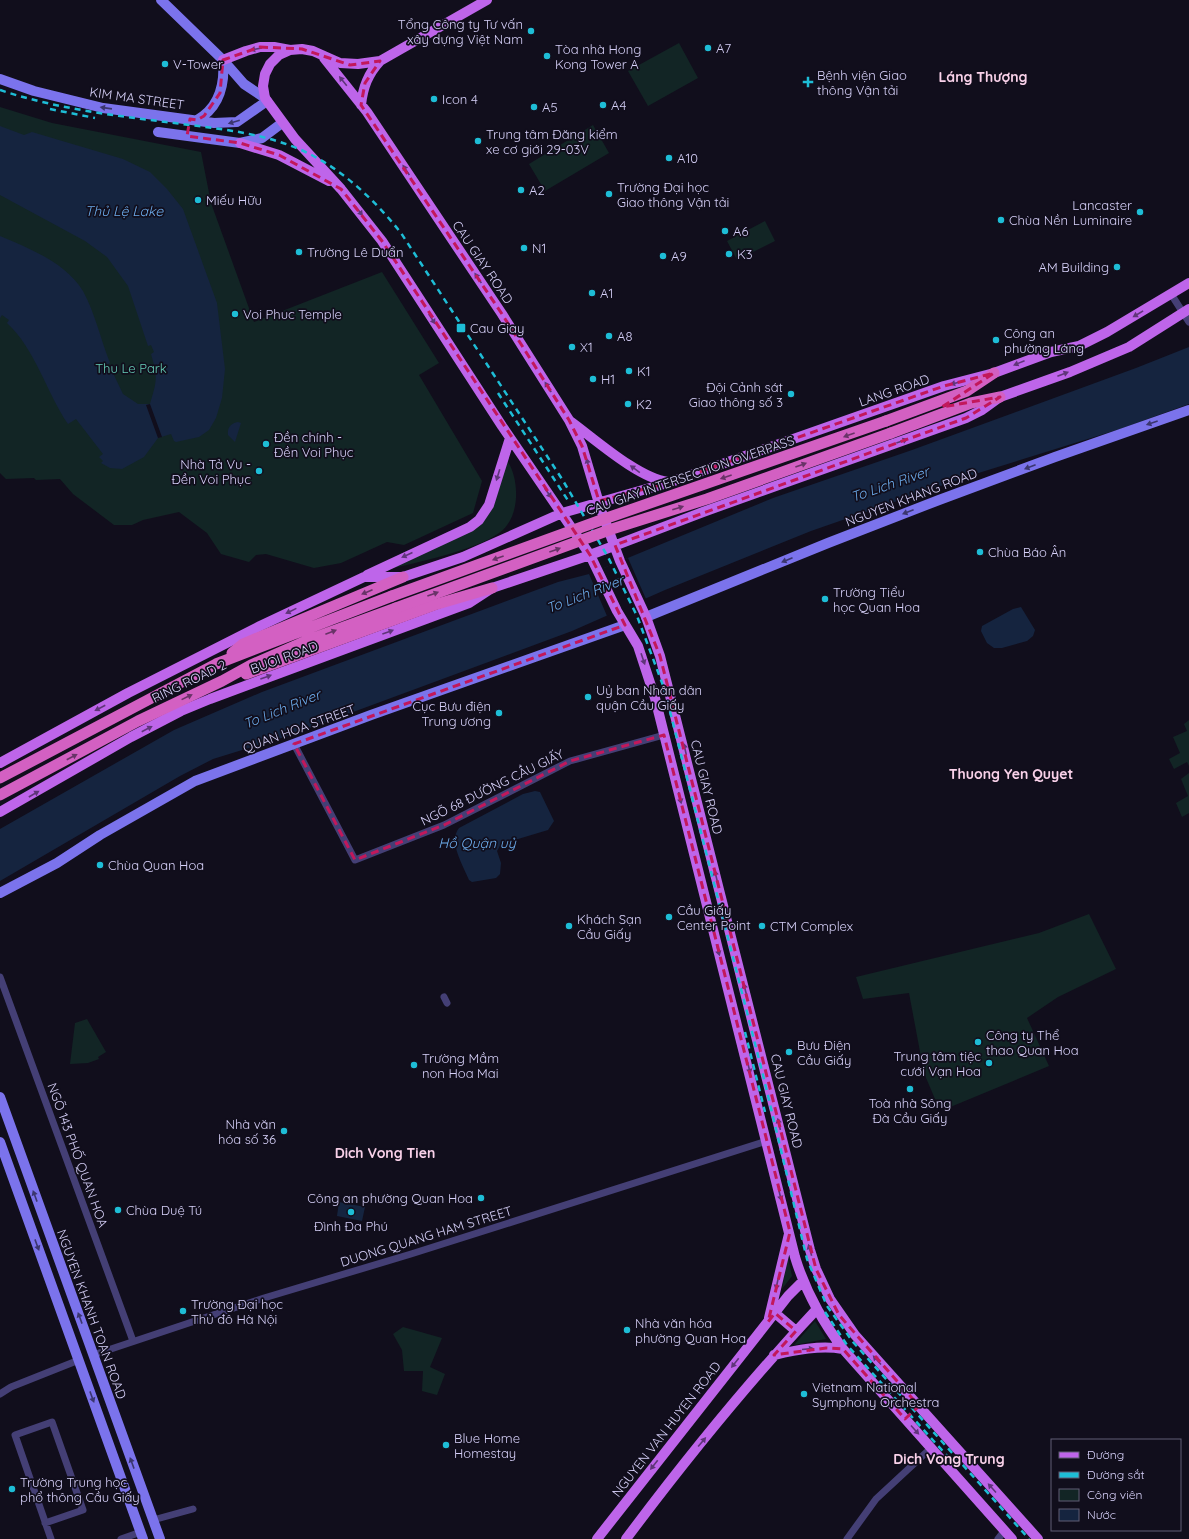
<svg xmlns="http://www.w3.org/2000/svg" width="1189" height="1539" font-family="Quicksand,sans-serif">
<style>
.green{fill:#122525}
.water{fill:#15243f}
.pier{fill:#110e1c}
.lines{fill:none;stroke-linecap:round;stroke-linejoin:round}
.minor{stroke:#443f75;stroke-width:7}
.secondary{stroke:#7b73ec;stroke-width:10}
.primary{stroke:#be65ea;stroke-width:10}
.trunk{stroke:#d360c2;stroke-width:11}
.rail{stroke:#1ebdd6;stroke-width:2.5;stroke-dasharray:6 5;stroke-linecap:butt}
.trunk-bridge{stroke:#d360c2;stroke-width:11}
.oneway{fill:#5f3579}
.oneway2{fill:#3b366f}
.oneway3{fill:#683367}
.marked{fill:none;stroke:#c2185b;stroke-width:3;stroke-dasharray:8 5;stroke-linejoin:round}
.poi-dot{fill:#1ebdd6;stroke:#110e1c;stroke-width:1.5}
.labels{text-anchor:middle;dominant-baseline:central;stroke-width:3.5;stroke-linejoin:round;paint-order:stroke}
.poi-label{font-size:13px;fill:#d6d0f8;stroke:#110e1c;text-anchor:start}
.street-label{font-size:13px;fill:#d6d0f8;stroke:#110e1c}
.park-label{font-size:13px;fill:#66ceb8;stroke:#110e1c}
.neighbourhood-label{font-size:14px;font-weight:bold;fill:#f9d1e9;stroke:#110e1c}
.water-label{font-size:14px;font-style:italic;fill:#6cabeb;stroke:#110e1c}
</style>
<rect width="100%" height="100%" fill="#110e1c"/>
<path class="green" d="M679,43L698,78L648,106L628,71Z
M0,107L52,123L201,152L211,203L254,322L382,272L439,363L419,375L482,481L473,513L404,545L387,542L341,563L314,568L266,554L256,555L249,562L221,554L207,533L179,512L143,520L132,525H114L73,494L60,479L36,480L34,478L6,479L0,473Z
M593,125L609,153L545,191L529,164Z
M765,221L775,241L737,260L727,241Z
M505,461L508,462C520,481 520,519 499,533C474,551 417,562 386,570L480,523Z
M1189,720V766L1187,762L1174,769L1169,759L1180,753L1173,737L1187,731L1184,724Z
M1189,773V813L1182,817L1176,803L1188,796L1181,779Z
M1089,914L1116,969L1058,997L1027,1018L1049,1066L948,1108L935,1099L924,1073L909,993L863,999L856,977L1039,933Z
M87,1019L106,1052L98,1057L99,1059L88,1063L70,1064L75,1023Z
M788,1257L792,1276L782,1289Z
M815,1321L826,1339L794,1345Z
M403,1327L442,1338L430,1367L445,1374L437,1395L422,1391L423,1371H404L402,1350L393,1334Z"/>
<path class="water" d="M0,126L24,135L32,132L123,159L150,172L167,189L183,209L217,303L225,369L222,398L216,418L209,430L199,437L176,442L174,441L171,434L158,438L144,457L122,469L110,468L101,463L103,461L99,457L103,454L76,419L68,424C46,392 36,350 7,323L9,320L2,315L0,318V236C30,249 65,262 83,291C95,313 101,340 110,363L106,365L109,372L112,371L123,394L138,404H150C157,380 158,378 151,354L154,352L151,345L148,346L128,286L107,257L85,241L0,195Z
M1189,347V404L1120,429L972,475L811,531L665,590L572,631L291,735L213,759L180,776L0,881V829L174,730L262,692L558,582L589,574L773,498L912,450L1136,368Z
M238,422L241,423L235,442L228,435C227,428 231,423 238,422Z
M1021,607L1035,630L1033,636L1027,641L1002,648H994L987,643L981,631L982,626L1013,609Z
M535,791L540,792L554,821L548,830L501,844L497,851L501,863L500,874L496,878L472,882L469,880C463,865 448,842 459,828L523,794Z
M339,1202L365,1207L362,1221L337,1216Z"/>
<path class="pier" d="M150,404L162,437L158,438L146,405Z
M628,558L646,599L607,616L589,574Z"/>
<g class="lines">
<path class="minor" d="M1171,294L1189,322
M294,744L355,860L444,825L570,761L664,735
M0,977L133,1341
M444,997L447,1003
M93,1355L264,1298L411,1254L767,1141
M0,1394L11,1387L79,1360
M153,1520L193,1509
M45,1523L83,1510L52,1422L15,1435L51,1539
M121,1539L141,1532
M847,1539L876,1499L931,1448
M998,1539L1005,1530"/>
<path class="secondary" d="M161,0L223,60L244,84L265,98
M0,79L34,91L103,108L214,123L237,122L267,101
M197,120C220,107 225,84 223,60
M158,132L240,143L262,138L282,123
M646,617L828,543L939,500L1055,457L1189,410
M0,893L57,863L100,835L195,781L371,715L625,625
M0,1097L160,1539
M0,1142L143,1539"/>
<path class="primary" d="M290,50L279,55L270,64L265,74L263,86L265,98L295,139L341,189L382,241L502,426L590,555L617,611L638,646L655,698L795,1257C805,1290 822,1321 843,1349L1012,1539
M324,58L367,112L502,314L569,420L582,446L601,510L620,561L646,617L660,656L810,1250L816,1269L830,1299L855,1335L1038,1539
M223,60L246,51L260,47H274L290,50L302,49L313,51L340,63L358,64L380,61
M361,105C363,87 368,74 380,61L487,0
M240,143L279,155L329,181
M570,421C596,440 638,478 668,482
M367,575L470,527L479,520L489,505L510,438
M0,763L128,693L260,626L364,577H403L463,557L562,513L671,482L944,386L994,373L1051,352L1079,346L1107,332L1189,283
M0,812L131,737L181,711L210,699L469,603L492,588L590,555L703,512L966,418L982,410L1000,397L1070,372L1129,347L1189,309
M775,1313L796,1331
M769,1318L789,1234
M774,1355C796,1350 820,1345 843,1349
M597,1539L788,1296L803,1281
M626,1539C686,1459 749,1381 817,1309"/>
<path class="trunk" d="M886,421L967,391L994,373
M891,433L971,403L1000,397
M232,653L243,644L403,577
M246,674L434,605L492,588
M0,778L216,664L392,596
M0,795L138,721L222,681L251,665L306,641L396,608"/>
<path class="rail" d="M0,90C54,108 110,115 166,122C211,128 256,131 299,149C339,166 374,199 401,233L562,479L608,557L637,616L664,688L763,1075L807,1259L827,1306L853,1342L1029,1539
M50,109L95,118
M498,393L569,502
M745,1032L765,1112
M825,1312L847,1345L949,1458"/>
<path class="trunk-bridge" d="M392,596L604,519L886,421
M396,608L612,529L707,499L891,433"/>
</g>
<defs><path id="oneway-solid" d="M-6-.8H1V-3.2L6.5 0L1 3.2V.8H-6Z"/></defs>
<g class="oneway">
<use href="#oneway-solid" transform="translate(256 49) rotate(169)"/>
<use href="#oneway-solid" transform="translate(343 81) rotate(-129)"/>
<use href="#oneway-solid" transform="translate(406 170) rotate(-124)"/>
<use href="#oneway-solid" transform="translate(359 211) rotate(52)"/>
<use href="#oneway-solid" transform="translate(478 278) rotate(-124)"/>
<use href="#oneway-solid" transform="translate(1138 314) rotate(149)"/>
<use href="#oneway-solid" transform="translate(432 319) rotate(57)"/>
<use href="#oneway-solid" transform="translate(1019 363) rotate(158)"/>
<use href="#oneway-solid" transform="translate(1063 374) rotate(-21)"/>
<use href="#oneway-solid" transform="translate(956 383) rotate(167)"/>
<use href="#oneway-solid" transform="translate(548 387) rotate(-122)"/>
<use href="#oneway-solid" transform="translate(902 441) rotate(-20)"/>
<use href="#oneway-solid" transform="translate(588 464) rotate(-106)"/>
<use href="#oneway-solid" transform="translate(635 469) rotate(-144)"/>
<use href="#oneway-solid" transform="translate(498 475) rotate(107)"/>
<use href="#oneway-solid" transform="translate(548 493) rotate(55)"/>
<use href="#oneway-solid" transform="translate(407 555) rotate(156)"/>
<use href="#oneway-solid" transform="translate(291 611) rotate(154)"/>
<use href="#oneway-solid" transform="translate(388 632) rotate(-20)"/>
<use href="#oneway-solid" transform="translate(643 659) rotate(71)"/>
<use href="#oneway-solid" transform="translate(266 677) rotate(-20)"/>
<use href="#oneway-solid" transform="translate(100 708) rotate(152)"/>
<use href="#oneway-solid" transform="translate(147 729) rotate(-28)"/>
<use href="#oneway-solid" transform="translate(685 749) rotate(-103)"/>
<use href="#oneway-solid" transform="translate(34 794) rotate(-30)"/>
<use href="#oneway-solid" transform="translate(680 798) rotate(77)"/>
<use href="#oneway-solid" transform="translate(716 876) rotate(-104)"/>
<use href="#oneway-solid" transform="translate(718 950) rotate(75)"/>
<use href="#oneway-solid" transform="translate(745 989) rotate(-105)"/>
<use href="#oneway-solid" transform="translate(749 1068) rotate(76)"/>
<use href="#oneway-solid" transform="translate(779 1124) rotate(-103)"/>
<use href="#oneway-solid" transform="translate(780 1195) rotate(76)"/>
<use href="#oneway-solid" transform="translate(810 1250) rotate(-106)"/>
<use href="#oneway-solid" transform="translate(777 1284) rotate(102)"/>
<use href="#oneway-solid" transform="translate(808 1349) rotate(-5)"/>
<use href="#oneway-solid" transform="translate(877 1360) rotate(-132)"/>
<use href="#oneway-solid" transform="translate(735 1363) rotate(128)"/>
<use href="#oneway-solid" transform="translate(915 1430) rotate(48)"/>
<use href="#oneway-solid" transform="translate(702 1442) rotate(-50)"/>
<use href="#oneway-solid" transform="translate(654 1465) rotate(128)"/>
<use href="#oneway-solid" transform="translate(992 1488) rotate(-132)"/>
</g>
<g class="oneway2">
<use href="#oneway-solid" transform="translate(106 108) rotate(-172)"/>
<use href="#oneway-solid" transform="translate(234 122) rotate(164)"/>
<use href="#oneway-solid" transform="translate(1152 423) rotate(161)"/>
<use href="#oneway-solid" transform="translate(1030 467) rotate(159)"/>
<use href="#oneway-solid" transform="translate(908 512) rotate(159)"/>
<use href="#oneway-solid" transform="translate(787 560) rotate(157)"/>
<use href="#oneway-solid" transform="translate(35 1196) rotate(-110)"/>
<use href="#oneway-solid" transform="translate(37 1245) rotate(70)"/>
<use href="#oneway-solid" transform="translate(80 1318) rotate(-110)"/>
<use href="#oneway-solid" transform="translate(92 1397) rotate(70)"/>
<use href="#oneway-solid" transform="translate(132 1463) rotate(-110)"/>
</g>
<g class="oneway3">
<use href="#oneway-solid" transform="translate(849 435) rotate(160)"/>
<use href="#oneway-solid" transform="translate(801 465) rotate(-20)"/>
<use href="#oneway-solid" transform="translate(726 477) rotate(161)"/>
<use href="#oneway-solid" transform="translate(678 508) rotate(-18)"/>
<use href="#oneway-solid" transform="translate(555 550) rotate(-20)"/>
<use href="#oneway-solid" transform="translate(498 558) rotate(160)"/>
<use href="#oneway-solid" transform="translate(367 592) rotate(157)"/>
<use href="#oneway-solid" transform="translate(433 594) rotate(-20)"/>
<use href="#oneway-solid" transform="translate(331 632) rotate(-21)"/>
<use href="#oneway-solid" transform="translate(187 697) rotate(-26)"/>
<use href="#oneway-solid" transform="translate(72 757) rotate(-28)"/>
</g>
<path class="marked" d="M260,47L302,49L350,65L380,61L365,83L361,105L502,314L569,420L582,446L599,501L671,482L944,386L994,373L942,407L1000,397L966,418L615,545L660,656L816,1269L839,1315L919,1406L905,1419L843,1349L826,1348L774,1355L796,1331L775,1313L768,1322L790,1232L664,735L570,761L444,825L355,860L294,744L625,625L590,555L382,241L341,189L279,155L240,143L187,136L190,119L197,120L204,116L220,93L223,60Z"/>
<g class="poi-dot">
<circle cx="531" cy="31" r="4"/>
<circle cx="708" cy="48" r="4"/>
<circle cx="547" cy="56" r="4"/>
<circle cx="165" cy="64" r="4"/>
<path d="M806 76h4v4h4v4h-4v4h-4v-4h-4v-4h4z"/>
<circle cx="434" cy="99" r="4"/>
<circle cx="603" cy="105" r="4"/>
<circle cx="534" cy="107" r="4"/>
<circle cx="478" cy="141" r="4"/>
<circle cx="669" cy="158" r="4"/>
<circle cx="521" cy="190" r="4"/>
<circle cx="609" cy="194" r="4"/>
<circle cx="198" cy="200" r="4"/>
<circle cx="1140" cy="212" r="4"/>
<circle cx="1001" cy="220" r="4"/>
<circle cx="725" cy="231" r="4"/>
<circle cx="524" cy="248" r="4"/>
<circle cx="299" cy="252" r="4"/>
<circle cx="729" cy="254" r="4"/>
<circle cx="663" cy="256" r="4"/>
<circle cx="1117" cy="267" r="4"/>
<circle cx="592" cy="293" r="4"/>
<circle cx="235" cy="314" r="4"/>
<rect x="456" y="323" width="10" height="10" rx="2"/>
<circle cx="609" cy="336" r="4"/>
<circle cx="996" cy="340" r="4"/>
<circle cx="572" cy="347" r="4"/>
<circle cx="629" cy="371" r="4"/>
<circle cx="593" cy="379" r="4"/>
<circle cx="791" cy="394" r="4"/>
<circle cx="628" cy="404" r="4"/>
<circle cx="266" cy="444" r="4"/>
<circle cx="259" cy="471" r="4"/>
<circle cx="980" cy="552" r="4"/>
<circle cx="825" cy="599" r="4"/>
<circle cx="588" cy="697" r="4"/>
<circle cx="499" cy="713" r="4"/>
<circle cx="100" cy="865" r="4"/>
<circle cx="669" cy="917" r="4"/>
<circle cx="569" cy="926" r="4"/>
<circle cx="762" cy="926" r="4"/>
<circle cx="978" cy="1042" r="4"/>
<circle cx="789" cy="1052" r="4"/>
<circle cx="989" cy="1063" r="4"/>
<circle cx="414" cy="1065" r="4"/>
<circle cx="910" cy="1089" r="4"/>
<circle cx="284" cy="1131" r="4"/>
<circle cx="481" cy="1198" r="4"/>
<circle cx="118" cy="1210" r="4"/>
<circle cx="351" cy="1212" r="4"/>
<circle cx="183" cy="1311" r="4"/>
<circle cx="627" cy="1330" r="4"/>
<circle cx="804" cy="1394" r="4"/>
<circle cx="446" cy="1445" r="4"/>
<circle cx="12" cy="1489" r="4"/>
</g>
<g class="labels">
<g class="poi-label">
<text x="523" y="24" text-anchor="end">Tổng Công ty Tư vấn<tspan x="523" dy="15">xây dựng Việt Nam</tspan></text>
<text x="716" y="48">A7</text>
<text x="555" y="49">Tòa nhà Hong<tspan x="555" dy="15">Kong Tower A</tspan></text>
<text x="173" y="64">V-Tower</text>
<text x="817" y="75">Bệnh viện Giao<tspan x="817" dy="15">thông Vận tải</tspan></text>
<text x="442" y="99">Icon 4</text>
<text x="611" y="105">A4</text>
<text x="542" y="107">A5</text>
<text x="486" y="134">Trung tâm Đăng kiểm<tspan x="486" dy="15">xe cơ giới 29-03V</tspan></text>
<text x="677" y="158">A10</text>
<text x="617" y="187">Trường Đại học<tspan x="617" dy="15">Giao thông Vận tải</tspan></text>
<text x="529" y="190">A2</text>
<text x="206" y="200">Miếu Hữu</text>
<text x="1132" y="205" text-anchor="end">Lancaster<tspan x="1132" dy="15">Luminaire</tspan></text>
<text x="1009" y="220">Chùa Nền</text>
<text x="733" y="231">A6</text>
<text x="532" y="248">N1</text>
<text x="307" y="252">Trường Lê Duẩn</text>
<text x="737" y="254">K3</text>
<text x="671" y="256">A9</text>
<text x="1109" y="267" text-anchor="end">AM Building</text>
<text x="600" y="293">A1</text>
<text x="243" y="314">Voi Phuc Temple</text>
<text x="470" y="328">Cau Giay</text>
<text x="1004" y="333">Công an<tspan x="1004" dy="15">phường Láng</tspan></text>
<text x="617" y="336">A8</text>
<text x="580" y="347">X1</text>
<text x="637" y="371">K1</text>
<text x="601" y="379">H1</text>
<text x="783" y="387" text-anchor="end">Đội Cảnh sát<tspan x="783" dy="15">Giao thông số 3</tspan></text>
<text x="636" y="404">K2</text>
<text x="274" y="437">Đền chính -<tspan x="274" dy="15">Đền Voi Phục</tspan></text>
<text x="251" y="464" text-anchor="end">Nhà Tả Vu -<tspan x="251" dy="15">Đền Voi Phục</tspan></text>
<text x="988" y="552">Chùa Báo Ân</text>
<text x="833" y="592">Trường Tiểu<tspan x="833" dy="15">học Quan Hoa</tspan></text>
<text x="596" y="690">Uỷ ban Nhân dân<tspan x="596" dy="15">quận Cầu Giấy</tspan></text>
<text x="491" y="706" text-anchor="end">Cục Bưu điện<tspan x="491" dy="15">Trung ương</tspan></text>
<text x="108" y="865">Chùa Quan Hoa</text>
<text x="677" y="910">Cầu Giấy<tspan x="677" dy="15">Center Point</tspan></text>
<text x="577" y="919">Khách Sạn<tspan x="577" dy="15">Cầu Giấy</tspan></text>
<text x="770" y="926">CTM Complex</text>
<text x="986" y="1035">Công ty Thể<tspan x="986" dy="15">thao Quan Hoa</tspan></text>
<text x="797" y="1045">Bưu Điện<tspan x="797" dy="15">Cầu Giấy</tspan></text>
<text x="981" y="1056" text-anchor="end">Trung tâm tiệc<tspan x="981" dy="15">cưới Vạn Hoa</tspan></text>
<text x="422" y="1058">Trường Mầm<tspan x="422" dy="15">non Hoa Mai</tspan></text>
<text x="910" y="1103" text-anchor="middle">Toà nhà Sông<tspan x="910" dy="15">Đà Cầu Giấy</tspan></text>
<text x="276" y="1124" text-anchor="end">Nhà văn<tspan x="276" dy="15">hóa số 36</tspan></text>
<text x="473" y="1198" text-anchor="end">Công an phường Quan Hoa</text>
<text x="126" y="1210">Chùa Duệ Tú</text>
<text x="351" y="1226" text-anchor="middle">Đình Đa Phú</text>
<text x="191" y="1304">Trường Đại học<tspan x="191" dy="15">Thủ đô Hà Nội</tspan></text>
<text x="635" y="1323">Nhà văn hóa<tspan x="635" dy="15">phường Quan Hoa</tspan></text>
<text x="812" y="1387">Vietnam National<tspan x="812" dy="15">Symphony Orchestra</tspan></text>
<text x="454" y="1438">Blue Home<tspan x="454" dy="15">Homestay</tspan></text>
<text x="20" y="1482">Trường Trung học<tspan x="20" dy="15">phổ thông Cầu Giấy</tspan></text>
</g>
<g class="street-label">
<text transform="translate(137 98) rotate(8)">KIM MA STREET</text>
<text transform="translate(483 262) rotate(56)">CAU GIAY ROAD</text>
<text transform="translate(894 390) rotate(-19)">LANG ROAD</text>
<text transform="translate(690 475) rotate(-19)">CAU GIAY INTERSECTION OVERPASS</text>
<text transform="translate(911 497) rotate(-21)">NGUYEN KHANG ROAD</text>
<text transform="translate(284 657) rotate(-20)">BUOI ROAD</text>
<text transform="translate(189 681) rotate(-26)">RING ROAD 2</text>
<text transform="translate(299 728) rotate(-20)">QUAN HOA STREET</text>
<text transform="translate(492 787) rotate(-26)">NGÕ 68 ĐƯỜNG CẦU GIẤY</text>
<text transform="translate(707 787) rotate(76)">CAU GIAY ROAD</text>
<text transform="translate(787 1101) rotate(76)">CAU GIAY ROAD</text>
<text transform="translate(78 1155) rotate(70)">NGÕ 143 PHỐ QUAN HOA</text>
<text transform="translate(426 1236) rotate(-17)">DUONG QUANG HAM STREET</text>
<text transform="translate(92 1314) rotate(70)">NGUYEN KHANH TOAN ROAD</text>
<text transform="translate(666 1429) rotate(-52)">NGUYEN VAN HUYEN ROAD</text>
</g>
<g class="park-label">
<text x="131" y="368">Thu Le Park</text>
</g>
<g class="neighbourhood-label">
<text x="983" y="77">Láng Thượng</text>
<text x="1011" y="774">Thuong Yen Quyet</text>
<text x="385" y="1153">Dich Vong Tien</text>
<text x="949" y="1459">Dich Vong Trung</text>
</g>
<g class="water-label">
<text x="124" y="211">Thủ Lệ Lake</text>
<text transform="translate(890 484) rotate(-19)">To Lich River</text>
<text transform="translate(585 594) rotate(-21)">To Lich River</text>
<text transform="translate(282 709) rotate(-22)">To Lich River</text>
<text x="477" y="843">Hồ Quận uỷ</text>
</g>
</g>
<rect x="1051" y="1439" width="130" height="92" fill="#110e1c" stroke="#605c74"/>
<rect x="1059" y="1452" width="20" height="6" fill="#be65ea" stroke="#605c74"/>
<text x="1087" y="1459" font-size="12" fill="#d6d0f8">Đường</text>
<rect x="1059" y="1472" width="20" height="6" fill="#1ebdd6" stroke="#605c74"/>
<text x="1087" y="1479" font-size="12" fill="#d6d0f8">Đường sắt</text>
<rect x="1059" y="1489" width="20" height="12" fill="#122525" stroke="#605c74"/>
<text x="1087" y="1499" font-size="12" fill="#d6d0f8">Công viên</text>
<rect x="1059" y="1509" width="20" height="12" fill="#15243f" stroke="#605c74"/>
<text x="1087" y="1519" font-size="12" fill="#d6d0f8">Nước</text>
</svg>
